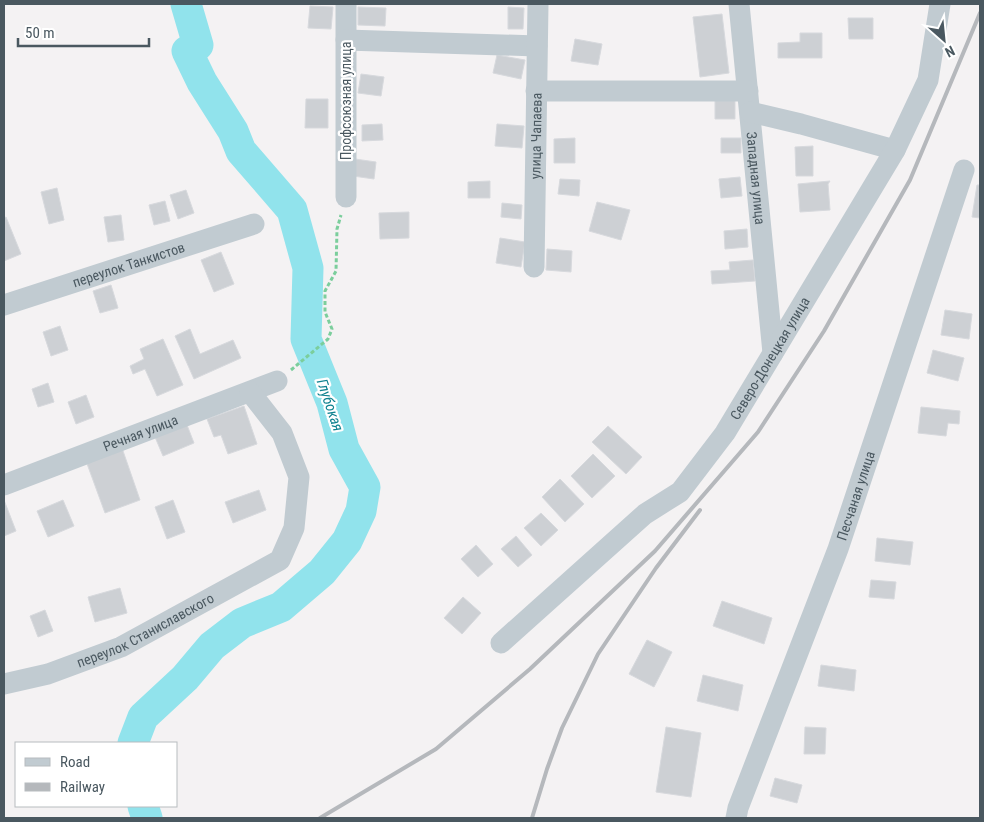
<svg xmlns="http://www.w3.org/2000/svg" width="984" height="822" font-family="'Roboto Condensed',sans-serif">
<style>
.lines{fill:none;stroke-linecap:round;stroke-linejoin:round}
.river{stroke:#91e3ec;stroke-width:31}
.building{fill:#cdd0d4;stroke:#d7d9dd}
.path{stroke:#7bce9c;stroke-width:3;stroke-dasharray:4 2.5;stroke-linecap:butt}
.street{stroke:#c1cbd1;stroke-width:21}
.rail{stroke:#b5b8bc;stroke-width:4}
.labels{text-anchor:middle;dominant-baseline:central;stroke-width:4.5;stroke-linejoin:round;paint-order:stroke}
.street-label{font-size:14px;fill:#4a5860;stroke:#fff}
.water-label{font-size:15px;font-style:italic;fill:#0f828f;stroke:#fff}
</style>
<rect width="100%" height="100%" fill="#f4f2f3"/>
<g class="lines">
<path class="river" d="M133,743L143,717L185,678L212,646L242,623L281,607L322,572L347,541L361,511L365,487L344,449L332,403L306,339L308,268L292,210L241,151L233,131L202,82L187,51L198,45L186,4
M143,806L147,818"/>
</g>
<path class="building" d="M310,6L333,7L331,29L308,28Z
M358,7L386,8L385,26L358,25Z
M508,7L524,8L523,29H508Z
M722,14L729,73L700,77L693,17Z
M848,18H873V39H849Z
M800,33H822V58H778V43L800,42Z
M575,39L602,44L598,65L571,61Z
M497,55L525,60L521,79L493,73Z
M361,74L384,77L381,96L358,93Z
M306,99H328V128H305Z
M715,99H735V119H715Z
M382,124L383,140L362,141V125Z
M497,124L524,126L522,148L495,146Z
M575,138V163H554V139Z
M721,138H741V153H721Z
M813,146V176H796L795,147Z
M355,159L376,162L374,179L353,176Z
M740,177L742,196L721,198L719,179Z
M560,179L580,180L579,196L558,194Z
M490,181V198H468V182Z
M830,181L828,184L830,210L800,212L798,184Z
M977,185H980V218L972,217Z
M57,188L64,220L49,224L41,192Z
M186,190L194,213L178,219L170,195Z
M165,201L170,221L154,225L149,205Z
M597,202L630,210L621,240L589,231Z
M502,203L522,205L521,219L501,217Z
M409,212V238L380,239L379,213Z
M121,215L124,240L108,242L104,217Z
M6,217L21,254L4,261V218Z
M747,229L748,247L725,249L724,231Z
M500,238L525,242L521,267L496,263Z
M547,249L572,251L571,272L546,270Z
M221,252L234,284L214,292L201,260Z
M753,260L755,281L712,284L711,271L730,270L729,262Z
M111,285L118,308L100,313L93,291Z
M945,310L972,314L969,339L941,335Z
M60,326L68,350L51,356L43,332Z
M190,329L200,354L233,340L241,358L194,379L175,336Z
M163,339L183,385L157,396L145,369L133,374L130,366L144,359L140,349Z
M933,350L964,358L958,381L927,373Z
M48,383L54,402L38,407L32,389Z
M86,395L94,417L76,424L68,402Z
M244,406L257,444L228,454L221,435L214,437L207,419Z
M921,407L960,411L959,424L948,423L946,436L918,433Z
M187,425L194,443L163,456L155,437Z
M608,426L642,457L626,474L592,442Z
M122,448L140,500L105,513L86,461Z
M593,454L615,476L592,498L571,476Z
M560,479L584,504L565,522L542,497Z
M259,490L266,510L233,523L225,502Z
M4,500L16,531L4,536Z
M63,500L74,526L48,537L37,511Z
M173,500L185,532L167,539L155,507Z
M541,513L558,530L541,546L524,528Z
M516,536L532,555L518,567L501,549Z
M877,538L913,542L910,565L875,561Z
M476,545L493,564L478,577L461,559Z
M871,580L896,582L894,599L869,597Z
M120,588L127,613L95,622L88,597Z
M463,597L481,613L462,634L444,618Z
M722,601L772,618L764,644L713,626Z
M45,610L53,631L38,637L30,616Z
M647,640L672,652L654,687L629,674Z
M821,665L856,670L854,691L818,686Z
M703,675L743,685L738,711L697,701Z
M666,727L701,733L691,797L656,792Z
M805,727L826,728L825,754H804Z
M775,778L802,785L797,803L770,796Z"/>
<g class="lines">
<path class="path" d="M291,370L328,339L332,329L325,312V291L336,271L337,229L341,215"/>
<g class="street">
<path d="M346,4V197"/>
<path id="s1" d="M739,4L773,353"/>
<path d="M346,40L537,46"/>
<path d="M536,91H748"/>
<path d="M750,112L801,124L895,150"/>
<path id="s2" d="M534,267L538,4"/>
<path id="s3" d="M4,305L254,224"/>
<path id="s4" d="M4,485L277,381"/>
<path id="s5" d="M501,643L645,514L680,492L725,433L895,150L928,80L940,4"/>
<path id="s6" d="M4,684L48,674L121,647L280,560L294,528L299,477L282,433L250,392"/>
<path id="s7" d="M736,818L738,808L838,549L964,170"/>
</g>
<path class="rail" d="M320,818L436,749L530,669L655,551L758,432L824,331L910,180L980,13
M532,818L547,769L562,728L598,654L656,568L700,510"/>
</g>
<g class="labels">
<g class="street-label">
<text transform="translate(346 101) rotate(-90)">Профсоюзная улица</text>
<text stroke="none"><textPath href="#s2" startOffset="131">улица Чапаева</textPath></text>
<text stroke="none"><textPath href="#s1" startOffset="175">Западная улица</textPath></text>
<text stroke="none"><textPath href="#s3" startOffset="131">переулок Танкистов</textPath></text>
<text stroke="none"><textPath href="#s5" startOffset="396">Северо-Донецкая улица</textPath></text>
<text stroke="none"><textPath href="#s4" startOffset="146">Речная улица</textPath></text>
<text stroke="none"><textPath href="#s7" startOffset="344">Песчаная улица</textPath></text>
<text stroke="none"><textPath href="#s6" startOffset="152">переулок Станиславского</textPath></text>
</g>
<g class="water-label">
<text transform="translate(330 405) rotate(71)">Глубокая</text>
</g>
</g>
<rect width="984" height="822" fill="none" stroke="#4a5860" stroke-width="10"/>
<rect x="15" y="742" width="162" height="65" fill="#ffffff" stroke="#b7bcbf"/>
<rect x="25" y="758" width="25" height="8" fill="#c1cbd1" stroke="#b7bcbf"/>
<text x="60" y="767" font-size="15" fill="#4a5860">Road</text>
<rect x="25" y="783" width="25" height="8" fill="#b5b8bc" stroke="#b7bcbf"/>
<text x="60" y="792" font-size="15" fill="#4a5860">Railway</text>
<g transform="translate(944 40) rotate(153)" stroke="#ffffff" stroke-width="4" paint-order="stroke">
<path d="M0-4L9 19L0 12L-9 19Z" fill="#4a5860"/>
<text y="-8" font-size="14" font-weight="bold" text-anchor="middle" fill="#4a5860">N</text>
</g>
<path d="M18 38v8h131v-8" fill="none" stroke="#4a5860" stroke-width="2.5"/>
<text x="25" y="38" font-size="15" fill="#4a5860" stroke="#ffffff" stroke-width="4" paint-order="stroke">50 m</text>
</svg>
